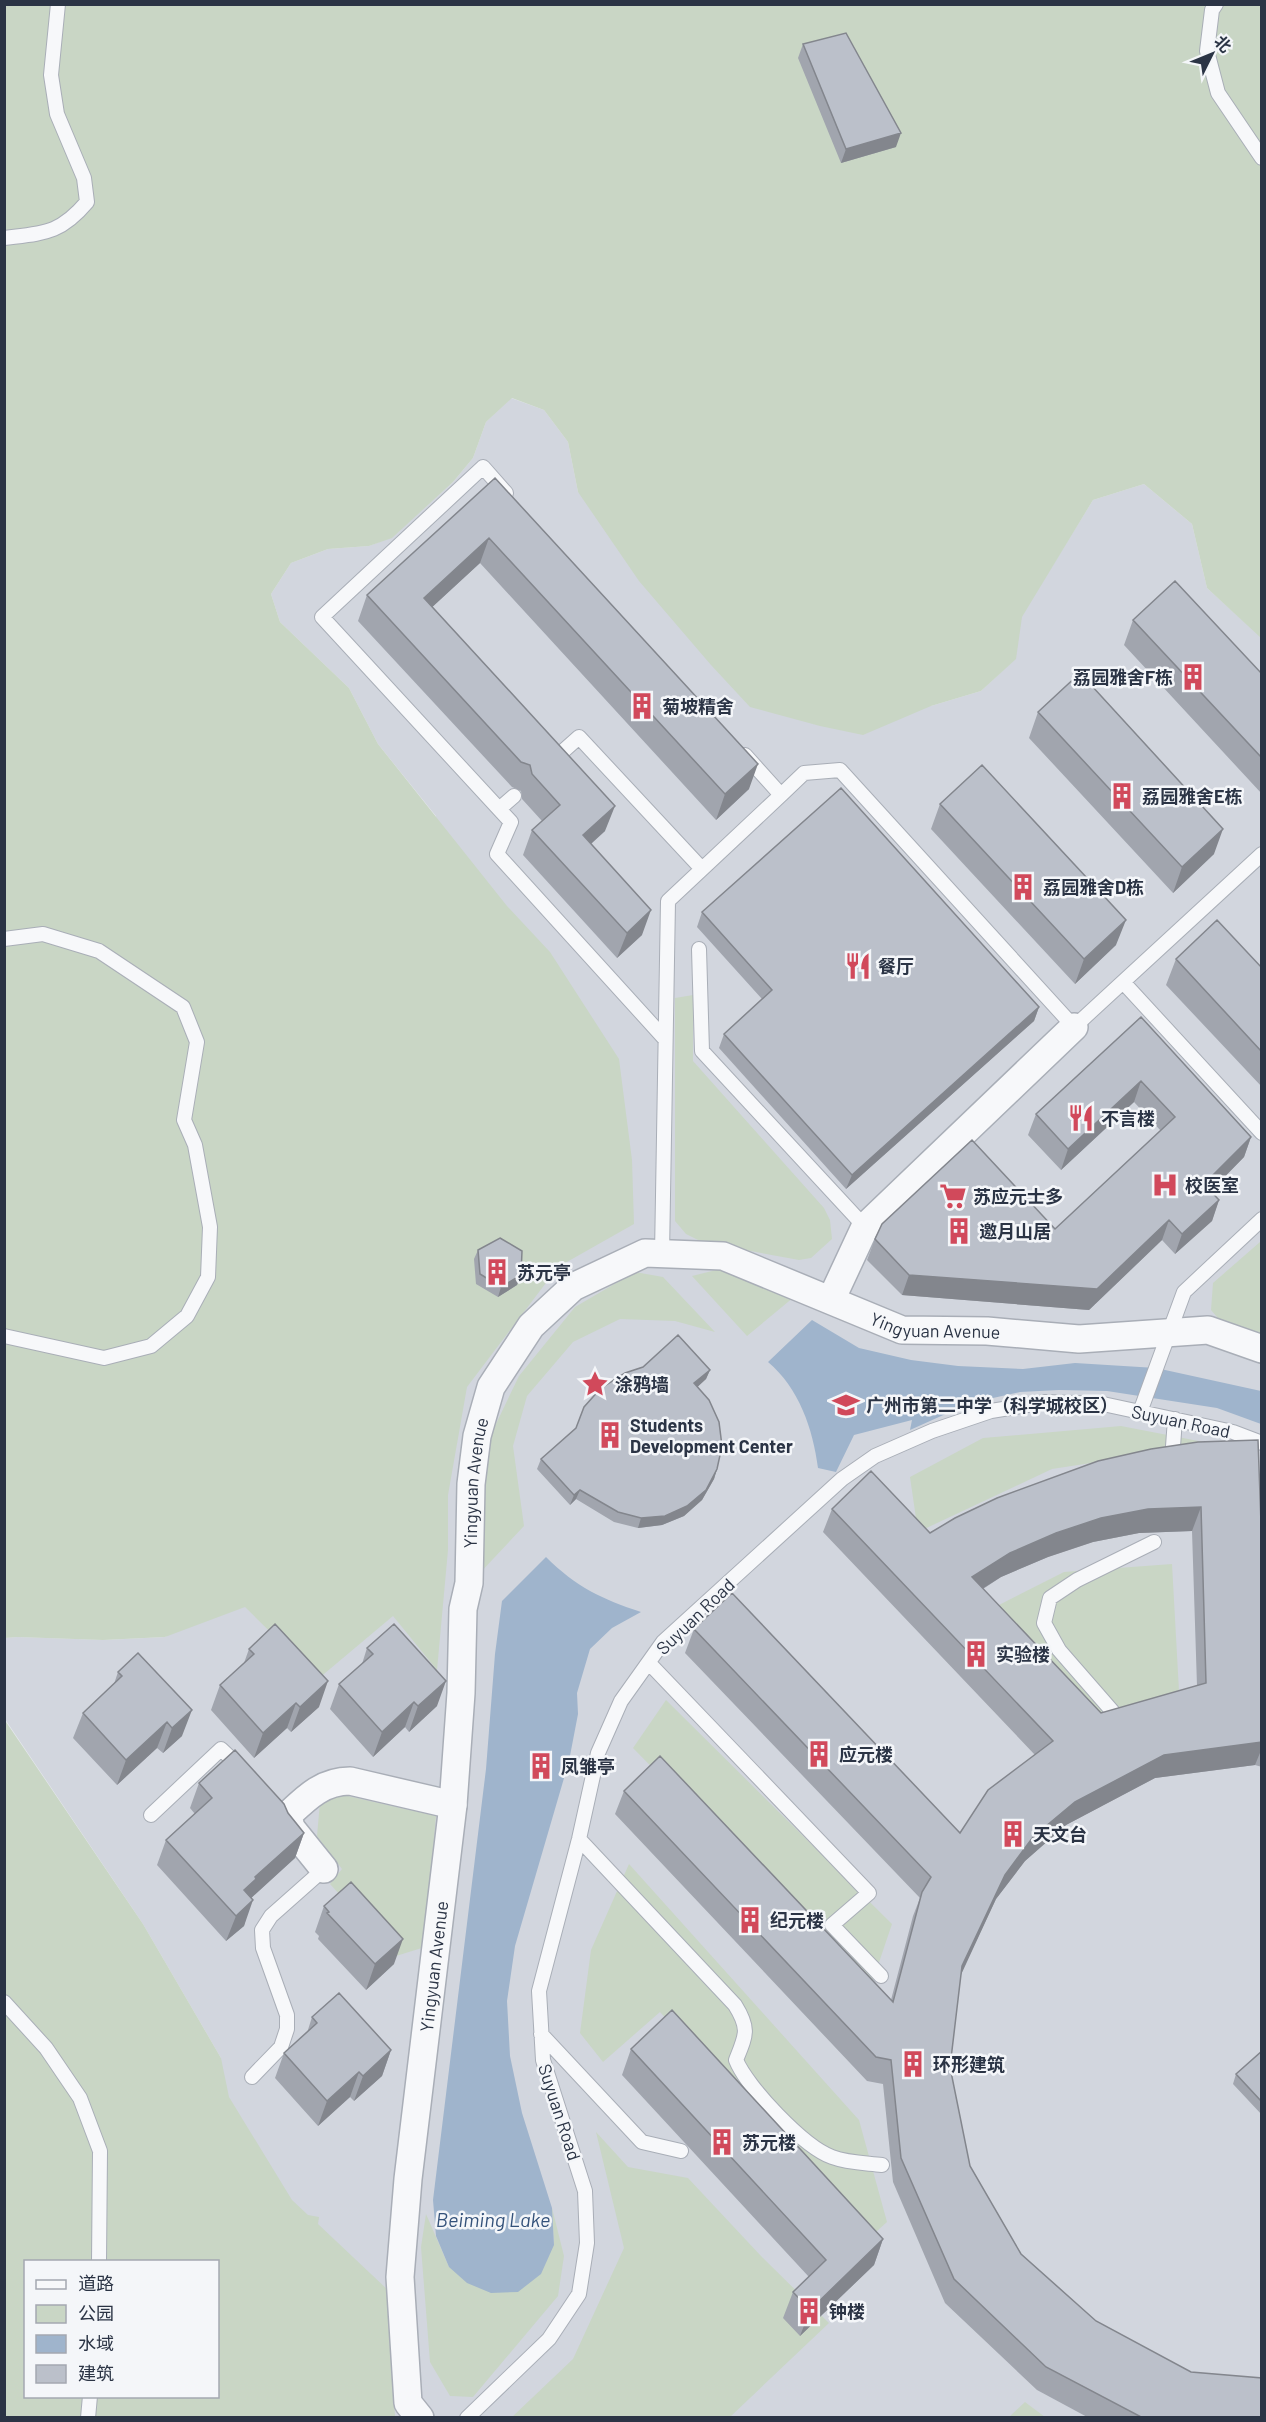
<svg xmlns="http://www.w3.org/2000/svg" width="1266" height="2422" font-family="Barlow,'Noto Sans SC',sans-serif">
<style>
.built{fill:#d2d6de}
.green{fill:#c9d6c5;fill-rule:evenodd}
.water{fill:#9fb4cc}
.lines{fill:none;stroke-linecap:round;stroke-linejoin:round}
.lane-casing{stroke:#a9aeb7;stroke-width:16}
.street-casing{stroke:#a9aeb7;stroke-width:30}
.lane{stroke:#f7f8fa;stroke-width:14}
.street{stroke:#f7f8fa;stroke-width:27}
.wall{fill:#a1a5ae;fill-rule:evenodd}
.shaded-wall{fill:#83868d}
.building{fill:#bbc0ca;stroke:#83868d;stroke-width:1.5;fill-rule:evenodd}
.labels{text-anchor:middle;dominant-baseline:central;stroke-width:5;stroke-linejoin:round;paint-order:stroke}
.poi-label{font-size:18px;font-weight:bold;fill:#2b3445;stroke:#f4f6f9;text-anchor:start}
.street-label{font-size:18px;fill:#2b3445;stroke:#f4f6f9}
.water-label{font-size:20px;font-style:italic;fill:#34527a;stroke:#f4f6f9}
</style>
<rect width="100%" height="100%" fill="#e4e7ec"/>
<path class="built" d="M511,398L544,410L568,442L578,492L931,706L981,691L1015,659L1021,617L1093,500L1144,484L1192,524L1207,588L1262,638L1261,2417H215L226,2392L221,2058L143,1924L5,1719L4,1638L17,1637L104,1640L166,1637L436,816L378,744L349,688L280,622L271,594L291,563L328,549L369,546L392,537L453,482L473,458L486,422Z"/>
<path class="green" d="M4,5H1261V638L1207,588L1192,524L1144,484L1093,500L1022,617L1016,659L981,691L931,706L863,735L820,726L750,707L711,665L639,581L578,492L568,442L544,410L512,398L486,422L473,458L453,482L392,538L369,546L328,549L291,563L271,594L280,622L349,688L378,744L507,906L550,952L619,1059L632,1160L634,1224L558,1267L467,1387L448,1495V1550L437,1670L393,1616L318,1679L245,1607L165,1637L103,1640L17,1637L5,1638Z
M693,995V1061L824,1208L830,1220L832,1239L811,1258L799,1260L702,1242L686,1234L675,1221V998Z
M1260,1242L1262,1244L1261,1339L1223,1324L1211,1310L1213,1283Z
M724,1268L794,1297L747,1336L692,1276Z
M635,1272L663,1277L715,1332L675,1321L620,1319L573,1342L527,1396L513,1446L524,1526L478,1575L481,1455L519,1376L575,1307Z
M1121,1426L1214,1444L1052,1469L918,1532L910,1477L983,1438Z
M1172,1564L1179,1691L1093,1718L999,1605L1064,1572Z
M666,1700L892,1924L870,1989L633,1748Z
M4,1719L143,1924L221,2058L229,2097L292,2200L308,2215L319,2217L318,2224L389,2291L395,2417H5ZM26,2262H218V2396H26Z
M339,1794L436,1816L425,1947L396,1956L330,1884L342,1869L317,1836L320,1802Z
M629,1864L859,2120L887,2222L866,2241L660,2012L603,2062L580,2033L591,1950Z
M596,2132L628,2167L688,2178L761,2256L829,2323L730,2417L511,2418L573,2359L624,2248Z
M552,2208L564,2256L558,2296L473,2397L450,2396L430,2362L421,2247L426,2214L449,2267L554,2245Z
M1025,2402L1045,2417H1009Z"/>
<path class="water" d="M812,1320L859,1348L911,1360L958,1366L1023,1369L1075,1363L1156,1368L1261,1391V1424L1217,1408L1107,1391L1059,1390L1020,1392L970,1403L910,1430L912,1420L854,1435L836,1472L818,1468C813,1429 799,1388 768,1362Z
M546,1557C576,1587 602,1599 641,1612L612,1628L590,1649L577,1693L578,1714L569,1761L515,1946L507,2001L510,2056L522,2113L552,2208L554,2245L541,2274L518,2292L491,2293L467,2283L449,2267L436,2236L433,2200L486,1769L495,1654L502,1601Z"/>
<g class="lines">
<defs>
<path id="lane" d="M1216,4L1212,10L1207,51L1218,93L1262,158
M4,238C44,233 60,234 87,202L84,178L57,114L51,75L58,4
M506,493L483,467L322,617L511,822L497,854L665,1039
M552,761L579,737L702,869
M781,795L804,773L840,770L1074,1027L1262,854
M499,809L514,796
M4,939L43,934L99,951L183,1007L197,1042L184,1120L195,1145L210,1227L208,1277L187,1316L151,1346L104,1358L4,1336
M699,949L702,1051L865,1227
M1123,982L1262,1133
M662,1254L668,901L781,795L745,755
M1140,1412L1184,1292L1262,1219
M1172,1460L1175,1419
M649,1663L869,1893L832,1925L881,1976
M1120,1720L1059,1650L1044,1623L1050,1598L1077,1580L1154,1542
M151,1815L221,1749L240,1767
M579,1839L735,2005C750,2029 746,2035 736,2060C747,2087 804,2147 832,2157C848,2163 866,2163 882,2165
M4,2002L46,2048L80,2098L100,2151L99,2262
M541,2034L642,2142L681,2151
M252,2077L281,2047L287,2029V2015L263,1948L262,1930L271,1916L324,1869
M88,2418L90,2396
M467,2418L549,2339L579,2294L587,2243L585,2191L543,2060L539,1991L579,1839L598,1753L621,1701L663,1642L842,1479L875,1456L932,1431L991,1411L1046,1402L1103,1404L1233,1432L1262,1443"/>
<g id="street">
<path d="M831,1300L865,1227L1074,1027"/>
<path d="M324,1869L291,1828L288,1815C307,1797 323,1781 350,1781L453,1805"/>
<path id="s1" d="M420,2418L408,2403L400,2277L408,2179L453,1805L461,1693L463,1609L469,1583L471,1484L477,1436L491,1387L531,1326L573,1287L645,1253L723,1256L902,1330L987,1331L1079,1339L1208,1330L1262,1349"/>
</g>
</defs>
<use href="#lane" class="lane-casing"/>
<use href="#street" class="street-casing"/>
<use href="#lane" class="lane"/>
<use href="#street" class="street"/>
</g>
<path class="wall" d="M803,44L896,147L841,163L798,58Z
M495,478L749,789L716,820L480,563L432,607L605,831L591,844L642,935L617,958L523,855L532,830L542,821L522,799L521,791L512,787L358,621L367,595Z
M1133,620L1262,674V794L1124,645Z
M1038,712L1214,854L1173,893L1029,738Z
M940,804L1116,945L1075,984L931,829Z
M702,912L1039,1007L1034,1021L846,1189L719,1048L724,1034L762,999L697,927Z
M1176,959L1262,968V1087L1166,985Z
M1141,1017L1251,1137L1244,1157L1211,1191L1219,1200L1212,1221L1175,1254L1162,1240L1089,1310L902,1295L867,1260L875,1239L1055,1229L1161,1131L1134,1102L1061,1170L1028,1135L1036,1114Z
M478,1250L521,1275L517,1285L498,1297L476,1284L474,1259Z
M710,1370L706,1379L697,1387L717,1469L714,1479L702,1500L684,1516L662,1525L638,1528L614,1522L576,1499L570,1505L537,1469L541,1459Z
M1151,1449L1262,1551V1767L1255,1765L1155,1778L1066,1825L1025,1861L996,1899L961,1973L950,2067L970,2166L1021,2254L1096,2321L1262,2418H1089L1037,2390L945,2303L893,2182L883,2084L867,2081L615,1814L624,1791L891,2000L913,1916L920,1898L685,1653L694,1629L960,1833L1035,1755L823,1532L832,1509L930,1533ZM1192,1531L1197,1686L1101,1713L983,1589L1001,1577L1048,1557L1093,1542L1139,1533Z
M367,1648L437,1706L409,1732L405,1727L373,1757L330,1709L339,1684L362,1664Z
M249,1649L319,1707L291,1732L287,1728L254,1758L211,1710L220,1685L244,1663Z
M118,1672L182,1736L163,1753L157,1748L117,1785L73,1738L83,1713L114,1684Z
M199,1783L288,1813L304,1833L295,1858L251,1898L244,1926L226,1941L157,1865L166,1840L195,1814L190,1808Z
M324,1906L394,1964L366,1990L318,1939L319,1936L315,1932Z
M312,2017L391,2050L382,2076L354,2101L350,2097L318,2126L275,2078L284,2053L307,2033Z
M631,2049L883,2239L874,2265L800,2336L783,2318L793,2292L809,2277L622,2075Z
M1262,2051V2115L1233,2084L1236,2074Z"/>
<path class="shaded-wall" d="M901,133L896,147L841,163L846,149Z
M489,538L480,563L415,623L424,598Z
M758,764L749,789L716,820L725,794Z
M615,806L605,831L573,860L583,835Z
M1223,829L1214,854L1173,893L1182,867Z
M651,910L642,935L617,958L627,933Z
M1126,920L1116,945L1075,984L1084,959Z
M1039,1007L1034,1021L846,1189L852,1175Z
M1141,1081L1134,1102L1061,1170L1068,1149Z
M1251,1137L1244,1157L1197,1205L1204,1184Z
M1219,1200L1212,1221L1175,1254L1182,1234Z
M1169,1220L1162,1240L1089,1310L902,1295L909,1275Z
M521,1275L517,1285L498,1297L501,1287Z
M710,1370L706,1379L691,1393L694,1383Z
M717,1469L714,1479L702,1500L684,1516L662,1525L638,1528L641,1518Z
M580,1490L576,1499L570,1505L574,1495Z
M1201,1507L1192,1531L1139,1533L1093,1542L1048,1557L1001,1577L963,1601L972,1577L1010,1553L1056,1533L1101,1518L1148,1509Z
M328,1681L319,1707L291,1732L300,1707Z
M446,1681L437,1706L409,1732L418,1706Z
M414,1702L405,1727L373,1757L382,1732Z
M296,1703L287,1728L254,1758L263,1733Z
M192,1710L182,1736L163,1753L172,1728Z
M167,1722L157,1748L117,1785L126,1760Z
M1262,1742V1748L1255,1765L1155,1778L1066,1825L1025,1861L996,1899L954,1990L962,1966L1005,1875L1033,1837L1075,1802L1164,1755Z
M304,1833L295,1858L249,1900L244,1890L255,1877Z
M253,1900L244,1926L226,1941L236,1916Z
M403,1939L394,1964L366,1990L375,1964Z
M391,2050L382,2076L354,2101L363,2076Z
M359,2072L350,2097L318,2126L327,2101Z
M883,2239L874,2265L800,2336L810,2310Z"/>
<path class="building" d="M846,33L901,133L846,149L803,44Z
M495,478L758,764L725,794L489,538L424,598L615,806L583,835L651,910L627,933L532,830L560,805L532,774L530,765L521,762L367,595Z
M1175,581L1262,674V758L1133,620Z
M1080,673L1223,829L1182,867L1038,712Z
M982,765L1126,920L1084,959L940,804Z
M841,788L1039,1007L852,1175L724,1034L772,990L702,912Z
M1217,920L1262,968V1052L1176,959Z
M1141,1017L1251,1137L1204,1184L1219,1200L1182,1234L1169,1220L1097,1289L909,1275L875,1239L882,1224L972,1140L1055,1229L1175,1117L1141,1081L1068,1149L1036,1114Z
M500,1238L522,1251L521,1275L501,1287L480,1274L478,1250Z
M678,1335L710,1370L694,1383L709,1400L719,1422L722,1446L717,1469L706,1490L687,1506L665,1516L641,1518L618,1512L580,1490L574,1495L541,1459L576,1428L584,1407L601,1388L625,1373L643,1367Z
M1258,1440L1262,1551V1742L1164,1755L1075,1802L1033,1837L1005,1875L962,1966L950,2067L970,2166L1021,2254L1096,2321L1191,2372L1262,2378V2418H1143L1046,2367L954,2279L901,2158L891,2060L876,2057L624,1791L660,1756L893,2002L922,1892L931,1877L694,1629L732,1593L960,1833L988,1790L1053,1741L832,1509L871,1471L930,1533L955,1518L997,1498L1098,1461L1151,1449L1198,1442ZM1201,1507L1206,1683L1101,1713L972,1577L1010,1553L1056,1533L1101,1518L1148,1509Z
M275,1624L328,1681L300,1707L296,1703L263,1733L220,1685L254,1654L249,1649Z
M394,1624L446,1681L418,1706L414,1702L382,1732L339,1684L373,1654L367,1648Z
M138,1653L192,1710L172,1728L167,1722L126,1760L83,1713L122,1676L118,1672Z
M235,1750L284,1804L288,1813L304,1833L255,1877L256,1879L244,1890L253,1900L236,1916L166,1840L212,1798L199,1783Z
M351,1882L403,1939L375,1964L327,1913L329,1912L324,1906Z
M339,1993L391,2050L363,2076L359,2072L327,2101L284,2053L317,2023L312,2017Z
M672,2010L883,2239L810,2310L793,2292L826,2260L631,2049Z
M1262,2051V2102L1236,2074Z"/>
<defs>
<symbol id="building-bare" viewBox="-9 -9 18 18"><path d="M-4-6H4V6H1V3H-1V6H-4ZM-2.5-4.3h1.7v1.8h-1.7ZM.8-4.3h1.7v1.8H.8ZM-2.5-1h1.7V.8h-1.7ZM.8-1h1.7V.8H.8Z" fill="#d1495b" stroke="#f4f6f9" stroke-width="2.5" paint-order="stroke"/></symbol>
<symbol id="restaurant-bare" viewBox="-9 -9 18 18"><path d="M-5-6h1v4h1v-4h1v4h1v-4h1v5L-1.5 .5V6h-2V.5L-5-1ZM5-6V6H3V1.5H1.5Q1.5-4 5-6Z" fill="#d1495b" stroke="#f4f6f9" stroke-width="2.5" paint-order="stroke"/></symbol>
<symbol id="hospital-bare" viewBox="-9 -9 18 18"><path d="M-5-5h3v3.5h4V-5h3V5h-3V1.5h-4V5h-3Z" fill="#d1495b" stroke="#f4f6f9" stroke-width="2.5" paint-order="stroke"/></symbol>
<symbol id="supermarket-bare" viewBox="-9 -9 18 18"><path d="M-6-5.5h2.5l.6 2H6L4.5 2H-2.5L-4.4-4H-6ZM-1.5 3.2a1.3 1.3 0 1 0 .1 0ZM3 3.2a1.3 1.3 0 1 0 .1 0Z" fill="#d1495b" stroke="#f4f6f9" stroke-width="2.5" paint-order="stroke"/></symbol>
<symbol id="sight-bare" viewBox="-9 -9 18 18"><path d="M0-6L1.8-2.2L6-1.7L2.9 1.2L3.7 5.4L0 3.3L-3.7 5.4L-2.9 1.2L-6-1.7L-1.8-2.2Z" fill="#d1495b" stroke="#f4f6f9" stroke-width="2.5" paint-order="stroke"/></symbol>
<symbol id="school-bare" viewBox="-9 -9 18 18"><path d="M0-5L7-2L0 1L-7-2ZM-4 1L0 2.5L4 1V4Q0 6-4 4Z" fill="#d1495b" stroke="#f4f6f9" stroke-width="2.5" paint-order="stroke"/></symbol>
</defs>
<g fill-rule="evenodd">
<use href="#building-bare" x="1174" y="658" width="38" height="38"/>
<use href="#building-bare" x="623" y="687" width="38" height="38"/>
<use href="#building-bare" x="1103" y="777" width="38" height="38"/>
<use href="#building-bare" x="1004" y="868" width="38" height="38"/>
<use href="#restaurant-bare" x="839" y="947" width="38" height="38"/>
<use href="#restaurant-bare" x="1062" y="1099" width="38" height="38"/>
<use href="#hospital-bare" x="1146" y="1166" width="38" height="38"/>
<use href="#supermarket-bare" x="934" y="1177" width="38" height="38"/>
<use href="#building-bare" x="940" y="1212" width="38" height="38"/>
<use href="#building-bare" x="478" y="1253" width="38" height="38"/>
<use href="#sight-bare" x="576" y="1365" width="38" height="38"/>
<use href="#school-bare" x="827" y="1386" width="38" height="38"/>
<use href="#building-bare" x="591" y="1416" width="38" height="38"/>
<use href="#building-bare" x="957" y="1635" width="38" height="38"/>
<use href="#building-bare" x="800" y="1735" width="38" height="38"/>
<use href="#building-bare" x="522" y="1747" width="38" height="38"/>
<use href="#building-bare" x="994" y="1815" width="38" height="38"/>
<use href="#building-bare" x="731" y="1901" width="38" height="38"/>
<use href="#building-bare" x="894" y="2045" width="38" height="38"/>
<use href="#building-bare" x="703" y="2123" width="38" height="38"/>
<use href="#building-bare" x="790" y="2292" width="38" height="38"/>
</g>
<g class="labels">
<g class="poi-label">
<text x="1173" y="677" text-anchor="end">荔园雅舍F栋</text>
<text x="662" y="706">菊坡精舍</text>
<text x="1142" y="796">荔园雅舍E栋</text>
<text x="1043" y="887">荔园雅舍D栋</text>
<text x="878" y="966">餐厅</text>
<text x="1101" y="1118">不言楼</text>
<text x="1185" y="1185">校医室</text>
<text x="973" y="1196">苏应元士多</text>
<text x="979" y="1231">邀月山居</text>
<text x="517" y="1272">苏元亭</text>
<text x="615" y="1384">涂鸦墙</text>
<text x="866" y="1405">广州市第二中学（科学城校区）</text>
<text x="630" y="1425">Students<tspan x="630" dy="21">Development Center</tspan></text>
<text x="996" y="1654">实验楼</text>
<text x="839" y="1754">应元楼</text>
<text x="561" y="1766">凤雏亭</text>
<text x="1033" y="1834">天文台</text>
<text x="770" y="1920">纪元楼</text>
<text x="933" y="2064">环形建筑</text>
<text x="742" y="2142">苏元楼</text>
<text x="829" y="2311">钟楼</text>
</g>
<g class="street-label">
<text stroke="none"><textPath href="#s1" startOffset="1556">Yingyuan Avenue</textPath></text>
<text transform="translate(1181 1421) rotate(12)">Suyuan Road</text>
<text stroke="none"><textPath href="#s1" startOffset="944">Yingyuan Avenue</textPath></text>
<text transform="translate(695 1616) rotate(-44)">Suyuan Road</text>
<text stroke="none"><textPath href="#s1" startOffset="458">Yingyuan Avenue</textPath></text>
<text transform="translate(560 2112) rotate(72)">Suyuan Road</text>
</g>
<g class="water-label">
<text x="493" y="2219">Beiming Lake</text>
</g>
</g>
<rect width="1266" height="2422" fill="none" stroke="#2b3445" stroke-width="12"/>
<rect x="24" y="2260" width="195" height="138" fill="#f4f6f9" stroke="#a4a8b1" stroke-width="1.5"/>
<rect x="36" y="2280" width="30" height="9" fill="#f7f8fa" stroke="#a4a8b1" stroke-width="1.5"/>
<text x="78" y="2290" font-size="18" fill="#2b3445">道路</text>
<rect x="36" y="2305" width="30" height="18" fill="#c9d6c5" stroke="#a4a8b1" stroke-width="1.5"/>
<text x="78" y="2320" font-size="18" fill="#2b3445">公园</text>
<rect x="36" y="2335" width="30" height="18" fill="#9fb4cc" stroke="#a4a8b1" stroke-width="1.5"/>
<text x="78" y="2350" font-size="18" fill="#2b3445">水域</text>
<rect x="36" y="2365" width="30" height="18" fill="#bbc0ca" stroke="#a4a8b1" stroke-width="1.5"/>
<text x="78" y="2380" font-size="18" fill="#2b3445">建筑</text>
<g transform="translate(1212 54) rotate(47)" stroke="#f4f6f9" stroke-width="4.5" paint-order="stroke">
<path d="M0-4.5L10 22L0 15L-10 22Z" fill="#2b3445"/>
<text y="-9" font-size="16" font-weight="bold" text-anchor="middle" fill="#2b3445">北</text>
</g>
</svg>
